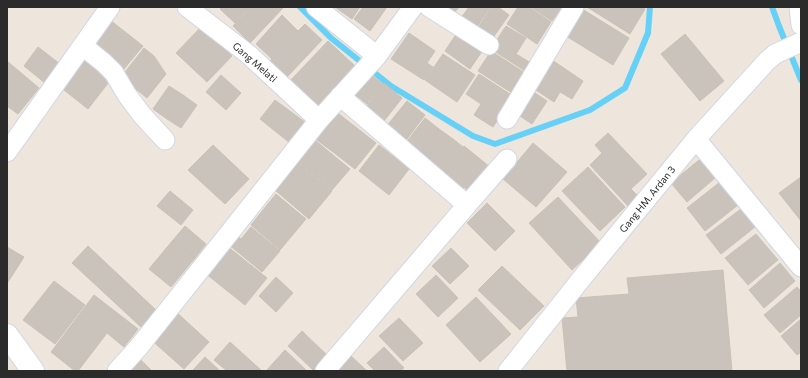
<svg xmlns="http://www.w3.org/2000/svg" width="808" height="378" font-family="Commissioner,sans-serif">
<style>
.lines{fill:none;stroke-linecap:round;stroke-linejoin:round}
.stream{stroke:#67d0f7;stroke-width:6}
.building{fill:#c9c3bc;stroke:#c9c2b5}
.minor-casing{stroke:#d1d5e5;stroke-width:21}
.tertiary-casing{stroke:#d1d5e5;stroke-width:24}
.minor{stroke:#fff;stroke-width:19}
.tertiary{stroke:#fff;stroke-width:22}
.labels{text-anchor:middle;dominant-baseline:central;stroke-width:3.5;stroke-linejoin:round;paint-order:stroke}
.street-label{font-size:10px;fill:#2b2b2b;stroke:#fff}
</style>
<rect width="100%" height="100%" fill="#eee6dc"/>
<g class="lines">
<path class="stream" d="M300,7L331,38L391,86L473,136L495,144L590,110L625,88L648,33L650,7
M772,7L779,26L801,80"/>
</g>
<path class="building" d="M222,7H250L235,23L220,9Z
M251,7H284L250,43L233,26Z
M335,7H360L352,19Z
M363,7H387L370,31L354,19Z
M448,7H459L455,12Z
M469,7H491L476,28L461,18Z
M492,7H498L509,15L492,39L477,29Z
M518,7H529L551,22L537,44L507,24Z
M531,7H562L552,21Z
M587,7H642L645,9L630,34Z
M582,9L629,38L613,65L566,36Z
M282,15L298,31L305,24L322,40L286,78L269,62L272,59L256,44Z
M110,20L143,46L124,69L91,43Z
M506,26L526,38L516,54L531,63L525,71L491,49Z
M201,27L232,56L207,82L176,53Z
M459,30L485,47L470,69L445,51Z
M409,33L435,51L427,63L433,67L424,80L391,59Z
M685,34L724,81L700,101L661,54Z
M328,41L355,66L316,107L289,82Z
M38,47L60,64L45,83L24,66Z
M144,48L154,56L166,74L147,98L121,77Z
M491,51L525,73L512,93L478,71Z
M443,54L475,75L457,102L425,80Z
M83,55L112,78L88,109L59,86Z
M552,60L583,81L572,99L560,92L554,102L533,88Z
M7,61L39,88L18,114L7,106Z
M367,72L383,84L367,104L352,92Z
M479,74L513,96L493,127L474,115L481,104L466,94Z
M221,75L241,93L226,110L206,92Z
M384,83L402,98L384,121L366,107Z
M169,86L183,95L167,119L153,109Z
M532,91L547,101L532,124L517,114Z
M183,95L197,105L181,128L167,119Z
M275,100L306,123L290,143L260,119Z
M407,101L425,115L404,143L385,128Z
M334,110L353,125L333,152L313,137Z
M425,118L439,129L419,155L405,144Z
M353,125L376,143L355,169L333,152Z
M439,129L453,139L432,165L419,155Z
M608,133L647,174L631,189L638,196L628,206L590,165L602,153L595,145Z
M453,139L463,147L442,173L432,165Z
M316,141L350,169L332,190L298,162Z
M533,143L567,172L536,207L503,179Z
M213,145L249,179L225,204L188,170Z
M379,145L409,169L389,195L359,171Z
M464,146L490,167L470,193L464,187L461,191L441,175Z
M699,160L715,178L687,202L671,183Z
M298,163L332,191L309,219L275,190Z
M588,167L625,207L600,231L562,191Z
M801,177V221L779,193Z
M720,182L738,205L705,231L687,208Z
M170,191L193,210L181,225L157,206Z
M276,194L306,219L280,250L251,225Z
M558,197L601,243L572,270L529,223Z
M487,203L515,231L495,251L467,223Z
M741,209L755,227L721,254L706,235Z
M185,226L206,244L195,258L173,240Z
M251,227L280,251L262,272L228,244L236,235L241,239Z
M756,234L778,260L748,285L725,258Z
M173,240L195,258L171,287L149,269Z
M88,246L156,310L141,327L72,263Z
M227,246L267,278L245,305L205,273Z
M7,247L24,257L8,282L7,281Z
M451,248L469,266L450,284L432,266Z
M780,263L795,281L764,308L749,290Z
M502,266L544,306L520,330L478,290Z
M723,270L732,371H567L562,318L578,317L576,298L629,294L627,278Z
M436,275L458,298L438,317L416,294Z
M276,277L293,293L276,312L259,296Z
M54,281L85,305L55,344L23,320Z
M797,287L801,291V315L780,333L764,315Z
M94,295L138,329L124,347L107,333L78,371H75L51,352Z
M476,297L511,334L480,362L446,325Z
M175,311L209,342L184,369L149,338Z
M399,318L423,343L403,361L379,336Z
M801,319V352L797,355L781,336Z
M302,331L330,358L317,371H314L288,346Z
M230,342L262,371H227L214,360Z
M384,347L404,368L400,371H375L367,363Z
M285,350L306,370L305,371H266Z
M350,355L367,371H334Z
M205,357L220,371H192Z
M139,358L152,371H125Z"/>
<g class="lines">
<defs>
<path id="minor" d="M187,7L248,54L319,120
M316,7L377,56
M429,7L489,45
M799,7L801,25
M83,46L104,63L114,73L127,95L142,115L165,140
M340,96L467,205L507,159
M507,119L574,7
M696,139L801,267
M7,152L110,7
M117,371L138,348L319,120L377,56L413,7
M325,371L467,205
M508,371L582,278L696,139L767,61L775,54L799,43"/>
<path id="tertiary" d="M7,335L33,371"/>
</defs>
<use href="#minor" class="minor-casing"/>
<use href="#tertiary" class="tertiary-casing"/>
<use href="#minor" class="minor"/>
<use href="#tertiary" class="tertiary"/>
</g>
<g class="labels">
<g class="street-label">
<text transform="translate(255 62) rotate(41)">Gang Melati</text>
<text transform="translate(647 199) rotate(-51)">Gang HM. Ardan 3</text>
</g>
</g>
<rect width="808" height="378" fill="none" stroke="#2b2b2b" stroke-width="16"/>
</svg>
